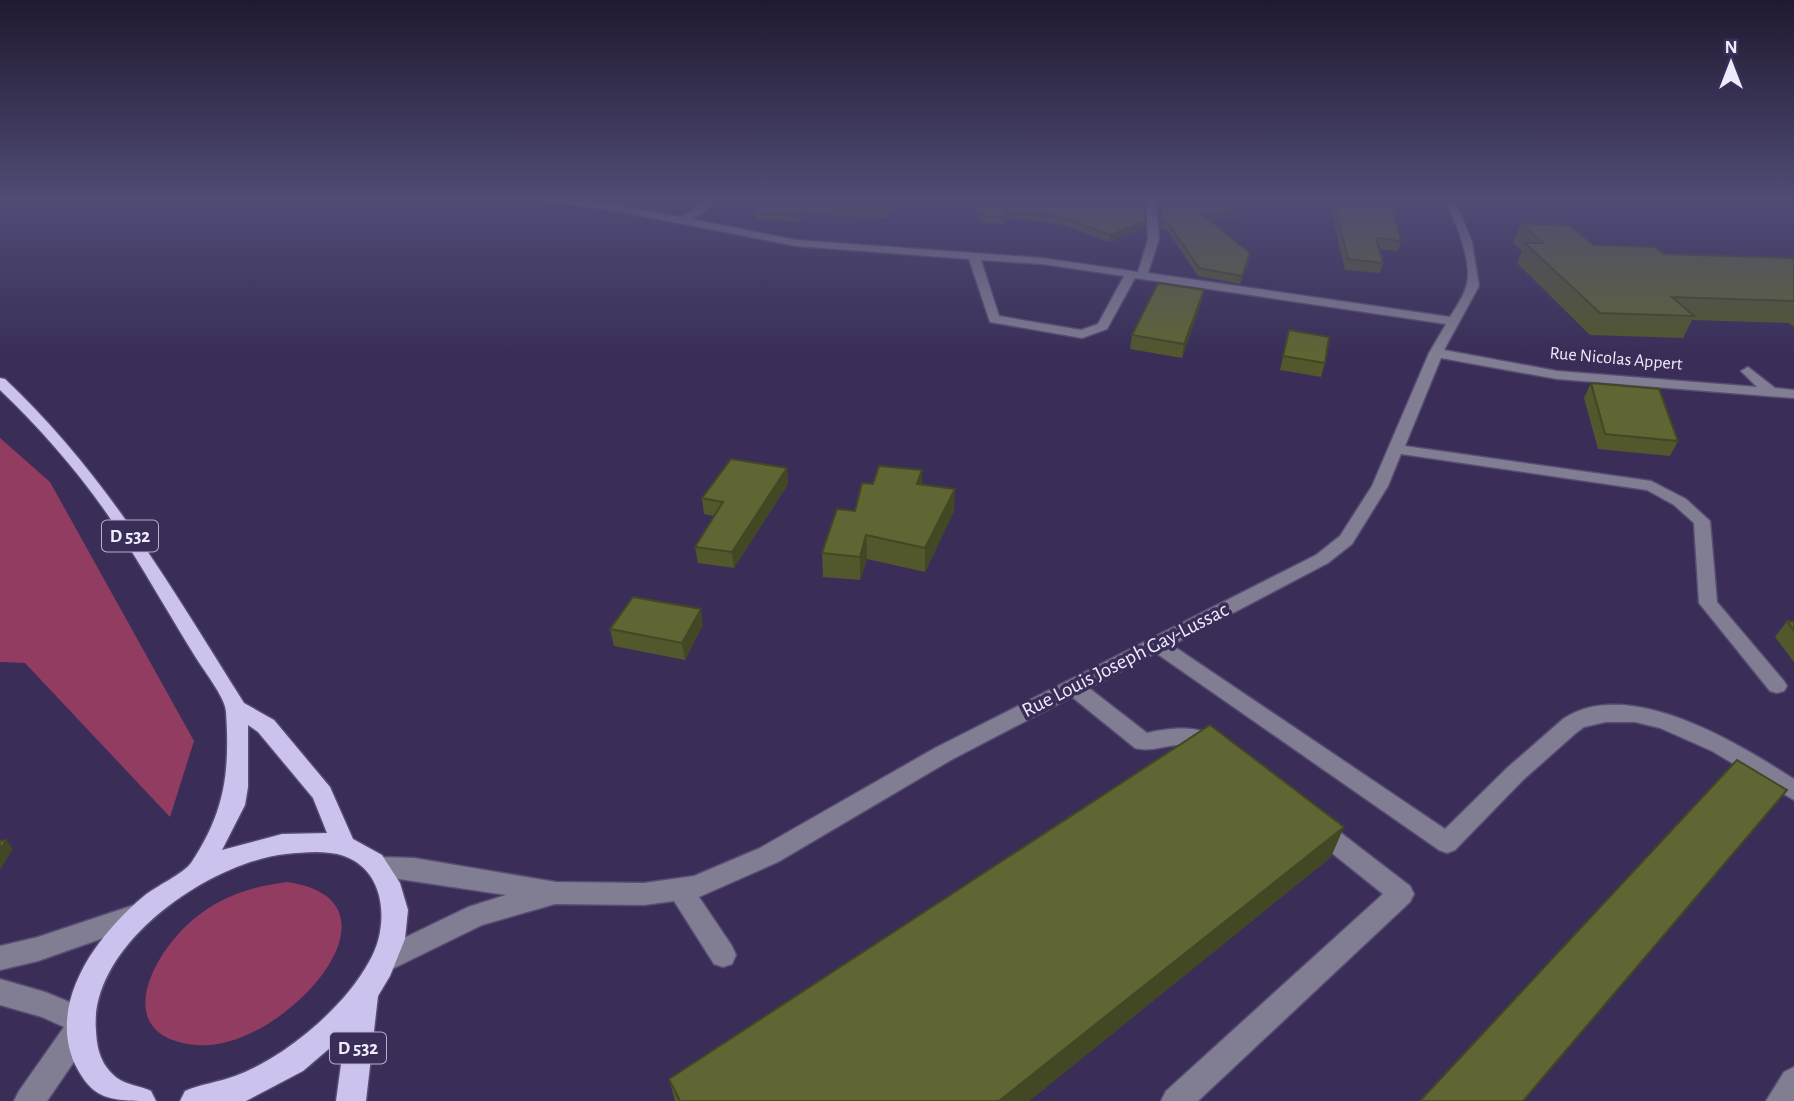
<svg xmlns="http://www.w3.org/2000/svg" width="1794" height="1101" font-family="'Alegreya Sans',sans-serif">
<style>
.green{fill:#923c62}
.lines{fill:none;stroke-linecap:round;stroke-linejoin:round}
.minor-casing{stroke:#574c72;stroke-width:3}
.major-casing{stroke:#574c72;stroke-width:3}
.minor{fill:#817d92;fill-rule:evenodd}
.major{fill:#cbc2ed;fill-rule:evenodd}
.wall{fill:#52572c}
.shaded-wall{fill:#424724}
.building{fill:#5f6533;stroke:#424724;stroke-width:2}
.labels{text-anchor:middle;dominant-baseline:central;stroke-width:7;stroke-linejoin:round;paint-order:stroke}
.far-street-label{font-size:18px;fill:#eeebfb;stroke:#3a2e58}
.shield{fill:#3a2e58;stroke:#b8b2ca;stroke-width:2}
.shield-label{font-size:19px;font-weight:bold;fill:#eeebfb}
.street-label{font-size:21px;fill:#eeebfb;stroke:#3a2e58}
</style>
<rect width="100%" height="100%" fill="#3a2e58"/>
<path class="green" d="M0,438L50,482L194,741L170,817L25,663L0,662Z
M287,882C419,901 281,1053 197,1045C104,1037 156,944 203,912C228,894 256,886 287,882Z"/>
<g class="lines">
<defs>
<path id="minor" d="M546,201L612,204L680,217L694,210L703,201H714L702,214L691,219L796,240L1042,258L1138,272L1148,239L1146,201H1156L1159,239L1148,273L1450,317C1455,308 1463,298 1466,287C1474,267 1456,220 1445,201H1455L1472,242L1479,286L1444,350L1557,371L1757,387L1741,371L1748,367L1775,388L1794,390V398L1557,379L1441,358L1405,446L1651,481L1686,499L1710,521L1717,602L1784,681L1787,686L1784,691L1777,693L1770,691L1699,603L1694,523L1674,505L1647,490L1401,454L1388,486L1352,544L1328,563L1172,645L1445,829L1507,768L1563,719C1629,675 1739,744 1794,779V800L1712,751L1660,728L1635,722H1606L1584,727L1576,733L1523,780L1455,850L1447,853L1439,850L1156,653L1089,688L1147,733C1169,728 1210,722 1223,747L1220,753C1206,757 1200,747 1187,745C1170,743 1152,753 1135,748L1072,697L951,760L778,862L699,897L732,946L736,955L732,964L723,967L714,964L674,901L644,905L555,904L482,925L384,973L375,970L371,961L375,952L468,907L506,895L372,875L369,868L372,861L381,857L414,858L556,882L644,883L694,876L760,848L935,748L1316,555L1340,536L1372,486L1429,353L1446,324L1135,278L1107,329L1082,338L990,322L969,259L796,246L612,210ZM981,260L1042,264L1124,276L1098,324L1081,330L999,316Z
M1320,820L1328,823L1410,886L1414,894L1410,902L1198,1101H1161L1166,1091L1383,894L1312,837L1308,830L1312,823Z
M137,904L146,907L150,915L146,923L38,961L0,970V946L38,937Z
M0,979L45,992L89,1010L93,1030L89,1040L47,1101H14L19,1091L64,1027L42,1017L0,1005Z
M1794,1067V1101H1766L1784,1072Z"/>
<path id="major" d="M0,378L5,379C106,474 171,587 244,703L274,720L330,787L353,839L382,855L400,883L408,910L405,939L390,976L378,996L366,1101H336L345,1035L303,1071L246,1101H180L185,1091C201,1084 219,1082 235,1076C262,1066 286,1050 308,1032C332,1012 355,988 370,960C389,927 387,871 344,856C327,850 304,852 286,854C210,862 88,945 96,1031C97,1050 101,1065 117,1078C126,1085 141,1086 151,1091L156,1101C109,1101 92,1101 73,1060C49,999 99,933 144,896C156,886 183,874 191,863C225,812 230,772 226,712C226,698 201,667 193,653C167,611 143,568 116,527C83,477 42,430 0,390ZM248,725L258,732L313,798L327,833L282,834L222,850L245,805L248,787Z"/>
</defs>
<use href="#minor" class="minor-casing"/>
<use href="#major" class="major-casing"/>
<use href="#minor" class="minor"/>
<use href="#major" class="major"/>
</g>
<path class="wall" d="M763,201H896L888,218L804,213L799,222L755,219V212Z
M971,201H1145L1146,221L1145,228L1109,242L1061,224L1006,218L1004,224L981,223Z
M1159,201H1229L1241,208L1239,216L1209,220L1250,253L1249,261L1240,284L1198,276L1167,230H1161Z
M1329,201H1391L1401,241L1398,251L1379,249L1383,263L1380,273L1345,270Z
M1521,223L1594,245L1664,254L1794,258V327L1789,323L1692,320L1683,338L1590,335L1517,263L1522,251L1513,243Z
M1204,290L1201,303L1182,358L1130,349L1132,335Z
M1289,330L1325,363L1321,377L1280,370Z
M1591,383L1678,441L1670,456L1598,449L1584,398Z
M787,468L788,484L734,568L698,563L695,547L714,516L704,514L702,498Z
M922,470V485L954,511L925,572L867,559L860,580L823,577L822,553L855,511L873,484Z
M1787,621L1794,622V662L1775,637Z
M703,625L685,660L614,646L610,629Z
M1331,857L1029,1101H675L669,1079Z"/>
<path class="shaded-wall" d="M893,201H896L888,218V211Z
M804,206V213L799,222L798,215Z
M1241,208L1239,216L1200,221L1202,214Z
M1146,221L1145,228L1109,242L1110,235Z
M1250,253L1249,261L1240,284L1242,276Z
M1204,290L1201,303L1182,358L1184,344Z
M787,468L788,484L734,568L732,552Z
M922,470V492L917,484Z
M955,489L954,511L925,572V548Z
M866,535L867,559L860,580V557Z
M701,609L703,625L685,660L682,643Z
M1344,827L1331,857L1029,1101H999Z
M6,840L13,849L0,870V850Z"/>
<path class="building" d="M763,201H893L888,211L804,206L798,215L755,212Z
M975,201H1145L1146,221L1110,235L1062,217L1006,211L1004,217L982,216Z
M1160,201H1229L1241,208L1202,214L1250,253L1242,276L1199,268L1168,223L1162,222Z
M1334,201H1391L1401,241L1376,238L1383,263L1348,259Z
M1521,223L1569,225L1594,245L1655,247L1664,254L1794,258V301L1672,297L1694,316L1600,313L1525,243H1543Z
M1158,283L1204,290L1184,344L1132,335Z
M1289,330L1329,337L1325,363L1283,356Z
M1591,383L1659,389L1678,441L1605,434Z
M731,459L787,468L732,552L695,547L723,502L702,498Z
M879,466L922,470L917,484L955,489L925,548L866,535L860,557L822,553L837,509L855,511L862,483L873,484Z
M633,597L701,609L682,643L610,629Z
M1787,621L1794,622V631Z
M1210,725L1344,827L999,1101H680L669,1079Z
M1737,760L1787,790L1523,1101H1420Z
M6,840L0,850V841Z"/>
<linearGradient id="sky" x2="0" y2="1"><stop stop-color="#201930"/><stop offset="0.56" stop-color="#4f4c75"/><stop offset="1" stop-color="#4f4c75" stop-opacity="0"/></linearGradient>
<rect width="1794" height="356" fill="url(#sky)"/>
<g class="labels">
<g class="far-street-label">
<text transform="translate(1616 359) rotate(5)">Rue Nicolas Appert</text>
</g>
<g class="shield">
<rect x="102" y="520.5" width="56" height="31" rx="5"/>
<rect x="330" y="1032.5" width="56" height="31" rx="5"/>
</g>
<g class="shield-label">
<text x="130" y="536">D 532</text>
<text x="358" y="1048">D 532</text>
</g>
<g class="street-label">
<text transform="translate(1125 660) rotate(-27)">Rue Louis Joseph Gay-Lussac</text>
</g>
</g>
<g transform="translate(1731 63)" stroke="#3a2e58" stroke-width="5" paint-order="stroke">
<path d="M0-5L12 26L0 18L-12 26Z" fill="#eeebfb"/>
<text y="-10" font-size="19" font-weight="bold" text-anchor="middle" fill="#eeebfb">N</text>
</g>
</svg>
